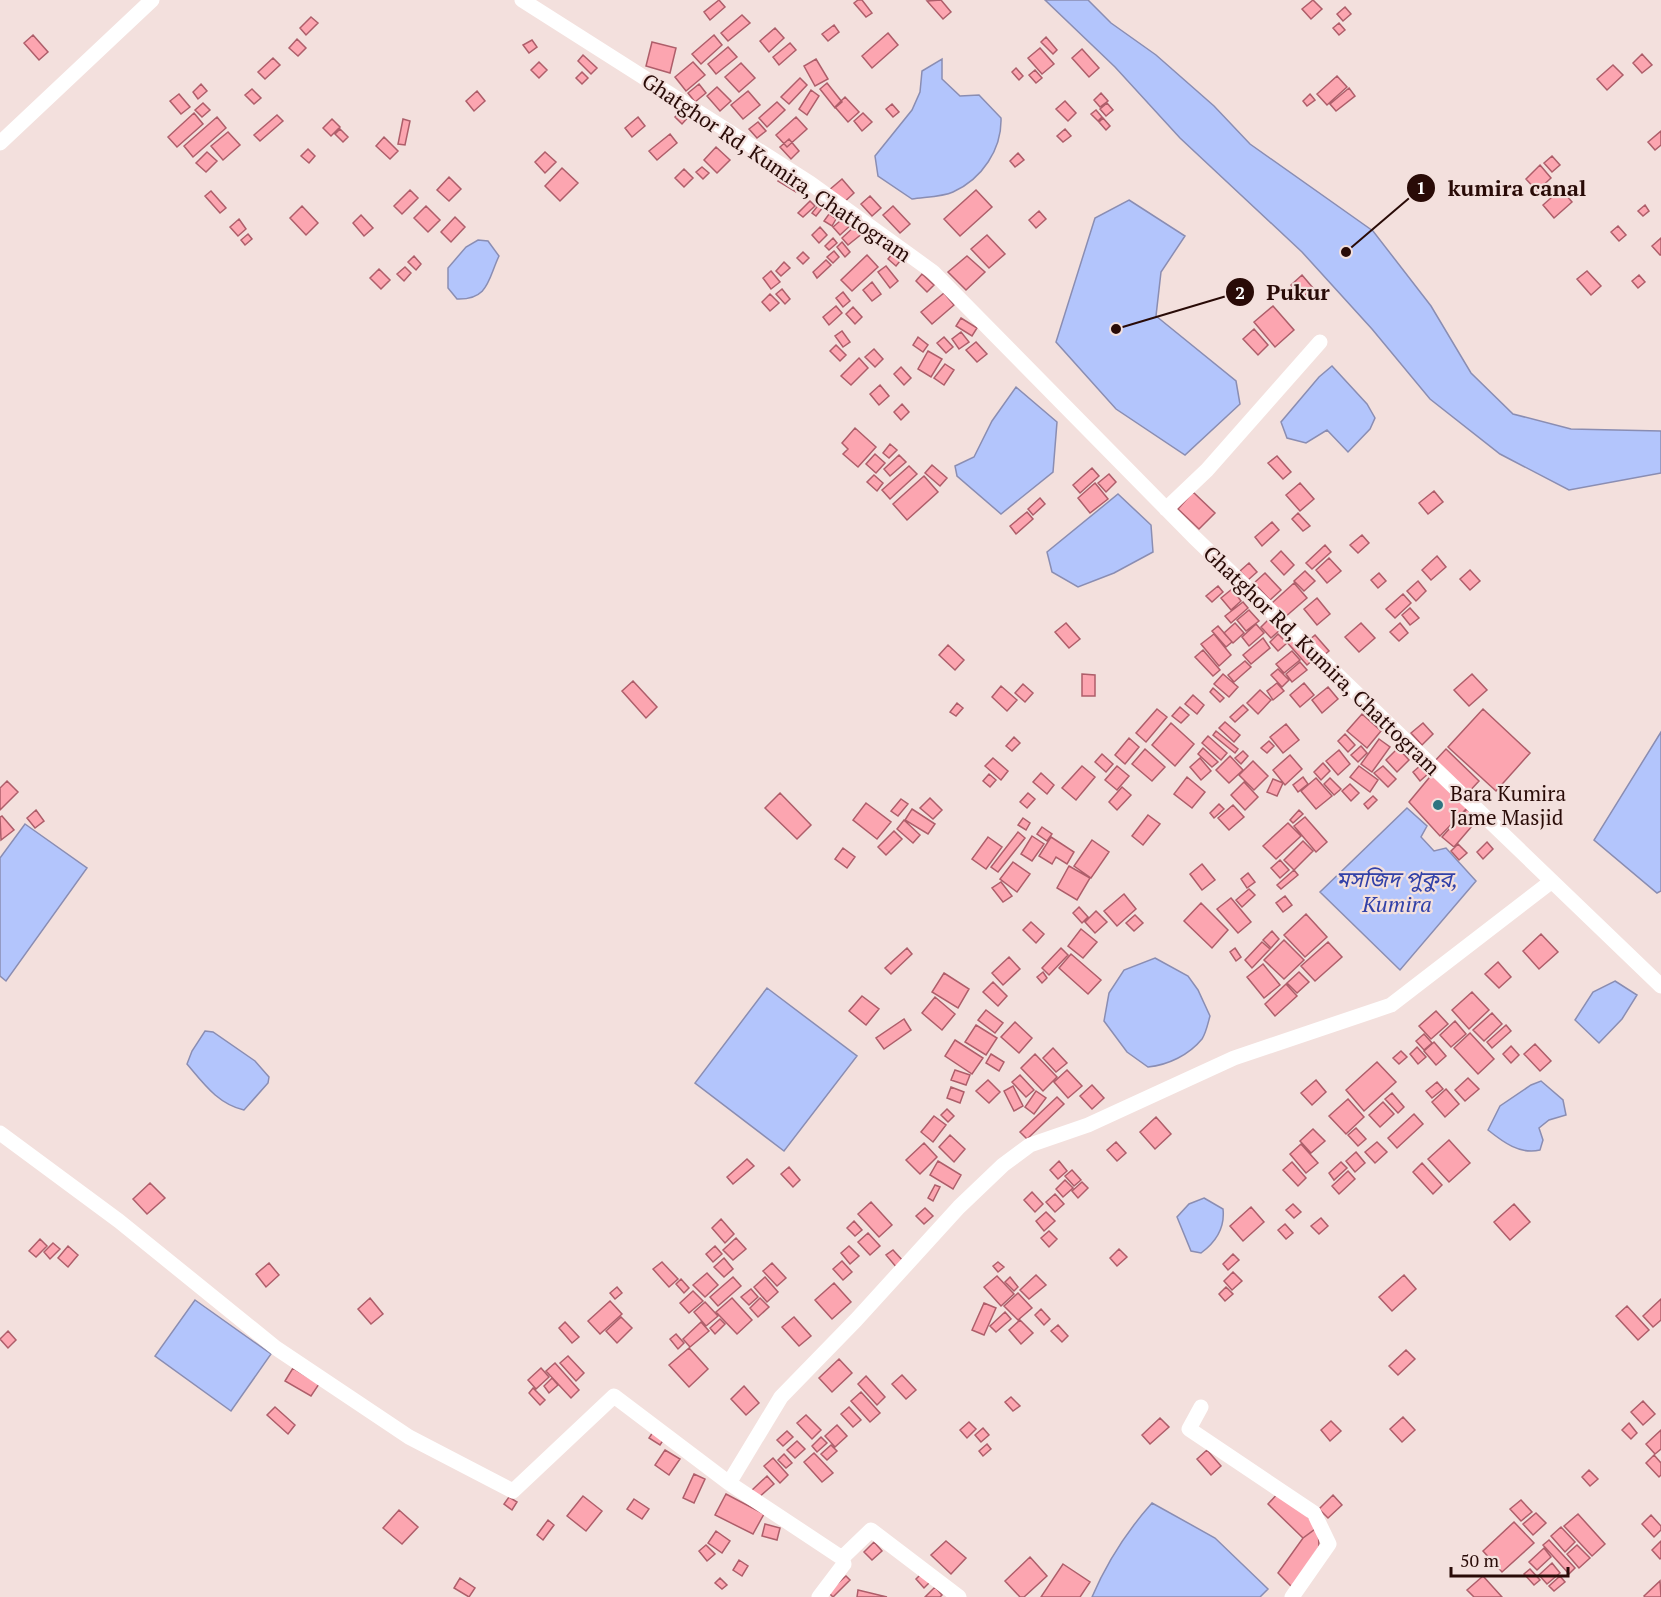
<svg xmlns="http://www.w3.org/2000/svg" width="1661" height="1597" font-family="'PT Serif','Noto Sans Bengali',serif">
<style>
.water{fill:#b3c5fc;stroke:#8a8db2;stroke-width:1.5}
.building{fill:#fca5b0;stroke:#ae5e6a;stroke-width:1.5}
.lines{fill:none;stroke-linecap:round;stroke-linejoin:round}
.minor{stroke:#fff;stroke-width:15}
.poi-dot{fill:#2e7481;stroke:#f3e0dd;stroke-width:2}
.labels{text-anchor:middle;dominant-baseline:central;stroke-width:4.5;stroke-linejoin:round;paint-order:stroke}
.street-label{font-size:21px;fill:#290b07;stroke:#f3e0dd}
.poi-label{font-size:21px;fill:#290b07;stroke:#f3e0dd;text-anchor:start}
.water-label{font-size:22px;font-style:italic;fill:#3241a8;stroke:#f3e0dd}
.leader{fill:none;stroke:#290b07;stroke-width:2}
.callout-dot{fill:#290b07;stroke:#f3e0dd;stroke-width:2}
.mark-label{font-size:18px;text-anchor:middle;font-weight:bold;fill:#fff}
.callout-label{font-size:22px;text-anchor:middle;font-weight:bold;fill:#290b07;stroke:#f3e0dd;stroke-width:4.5;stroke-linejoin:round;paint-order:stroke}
</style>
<rect width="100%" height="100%" fill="#f3e0dd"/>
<path class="water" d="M1045,0H1088L1111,23L1156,55L1214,106L1250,144L1373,231L1431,306L1471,373L1513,414L1571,429L1661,431V473L1569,490L1500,454L1430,399L1372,329L1302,252L1180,138L1115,67Z
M942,59V79L960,96L979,95L1001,118C1002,149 982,179 953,192C942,197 925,197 912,199L878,176L875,156L912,110L920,92L922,71Z
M1129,200L1185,236L1161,272L1156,316L1236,381L1240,404L1185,455L1116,409L1056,342L1095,218Z
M478,240L488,241L499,256C488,279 489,300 457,299L448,288V268L466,247Z
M1332,366L1367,404L1375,418L1370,429L1348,452L1327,430L1306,443L1287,438L1281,422L1319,377Z
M1016,387L1057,422L1053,472L1001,514L957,476L955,466L974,457L992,421Z
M1118,494L1151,525L1153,552L1114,573L1078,587L1052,572L1047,552Z
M1661,732V891L1657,893L1594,840Z
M1407,808L1427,826L1421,837L1434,851L1446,848L1476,881L1400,970L1320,892Z
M25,824L87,868L6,981L0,976V858Z
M1155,958L1188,976L1198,990L1210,1016C1208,1023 1206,1033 1202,1039C1189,1055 1168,1065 1148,1067L1127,1052L1104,1021L1109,993L1124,970Z
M1615,981L1637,995L1622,1019L1599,1043L1575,1020L1593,992Z
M767,988L857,1056L784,1151L695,1083Z
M205,1031L213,1032L255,1061L269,1077L268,1083L244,1110C218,1104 204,1084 187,1064L192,1051Z
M1541,1081L1563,1100L1566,1115L1549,1120L1539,1128L1543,1140L1540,1150C1520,1155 1503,1142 1488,1130L1500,1106L1531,1085Z
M1204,1198L1223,1209C1225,1227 1216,1242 1201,1253L1191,1251L1177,1217L1189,1204Z
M195,1300L271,1354L231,1411L155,1356Z
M1152,1503L1215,1538L1268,1589L1260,1597H1092C1107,1562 1127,1531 1152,1503Z"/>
<path class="building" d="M719,0L725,7L710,20L704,12Z
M858,0H862L872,13L866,17L854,3Z
M941,0L951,12L943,19L927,1Z
M1313,0L1322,9L1311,19L1302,9Z
M1345,7L1351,14L1343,21L1337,14Z
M742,15L750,23L728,41L721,33Z
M311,17L318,23L306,35L300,28Z
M1339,23L1345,30L1339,35L1333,28Z
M834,25L839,32L828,41L822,34Z
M775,28L784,38L769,52L760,41Z
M888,33L898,45L872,68L862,56Z
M33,35L48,52L39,60L24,43Z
M714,35L722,45L701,64L692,54Z
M1046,37L1057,50L1053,54L1041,42Z
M297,39L306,48L298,56L289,48Z
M532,40L537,47L529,53L523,45Z
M652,42L676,48L670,73L646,66Z
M790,43L796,50L779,65L773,57Z
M728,47L737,57L716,74L708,64Z
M1040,48L1054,64L1042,74L1028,58Z
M1082,49L1099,68L1089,77L1072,58Z
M1642,54L1652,65L1642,73L1633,63Z
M583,55L597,68L591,74L578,61Z
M273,58L280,65L265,79L258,72Z
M816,59L828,79L815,86L804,66Z
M539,62L547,70L539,78L531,70Z
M693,62L705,75L686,91L675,77Z
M741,63L755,78L739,92L725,77Z
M1613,65L1623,75L1607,90L1597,79Z
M1016,68L1023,76L1019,80L1012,72Z
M1035,70L1042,78L1036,83L1029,75Z
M582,72L588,78L582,84L576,78Z
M1337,76L1347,87L1327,105L1317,94Z
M800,78L807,85L789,104L781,97Z
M827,83L842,102L835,108L820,89Z
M201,84L207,91L198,99L193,92Z
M699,84L706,93L695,102L688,93Z
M717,87L731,101L720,111L707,96Z
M1349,88L1355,96L1336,111L1330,104Z
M252,89L261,98L254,104L245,95Z
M811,90L819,96L807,115L799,109Z
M477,91L485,101L474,111L466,101Z
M748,91L760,105L743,119L731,105Z
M1101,93L1108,101L1100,107L1094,100Z
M179,94L190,107L181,114L170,101Z
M1310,94L1315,100L1307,106L1303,101Z
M845,97L859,112L848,122L835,107Z
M1065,101L1076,113L1068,121L1056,109Z
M777,102L785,110L767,127L759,118Z
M203,103L210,110L202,117L195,110Z
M1107,103L1113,110L1106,116L1100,109Z
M892,104L899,112L893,117L886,109Z
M684,108L691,114L682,124L675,117Z
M1096,110L1102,117L1098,121L1091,114Z
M194,113L203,124L177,147L168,137Z
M863,113L872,122L862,131L854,121Z
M277,115L283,121L260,141L254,135Z
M217,117L226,128L193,157L184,146Z
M638,117L645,126L632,137L625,128Z
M796,117L807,129L787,147L776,135Z
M1103,118L1110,126L1106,130L1099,122Z
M332,119L340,127L331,136L323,128Z
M403,119L410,121L405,145L398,144Z
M758,122L766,131L757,138L749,129Z
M340,129L348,137L343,142L335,134Z
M1065,129L1071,136L1063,142L1057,136Z
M1661,131V145L1655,150L1648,142Z
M228,132L240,145L223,160L211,146Z
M670,134L677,143L657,160L649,151Z
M384,137L398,151L390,159L376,146Z
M789,139L799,151L791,159L780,147Z
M716,147L730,160L717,173L704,160Z
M308,149L315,156L309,163L301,156Z
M207,152L217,161L206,172L196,163Z
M545,152L556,162L545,173L535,162Z
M1018,153L1024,160L1015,167L1010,161Z
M1552,156L1560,165L1552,172L1544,163Z
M1540,165L1551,178L1537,191L1526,179Z
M702,167L709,173L703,179L696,172Z
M562,168L578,183L560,201L545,186Z
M684,169L693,178L684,187L675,178Z
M782,176L799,187L796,192L778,181Z
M449,177L461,189L449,201L437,190Z
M842,179L854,193L841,205L828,191Z
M1561,189L1572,202L1554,218L1543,205Z
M410,190L418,198L402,214L394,206Z
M976,190L992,207L960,236L944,219Z
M211,191L226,208L220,213L205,196Z
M870,196L881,208L872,216L861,204Z
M810,201L815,206L803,217L798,213Z
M820,203L824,206L816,216L812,213Z
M1645,205L1649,211L1643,216L1638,211Z
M302,206L318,223L306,235L290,218Z
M426,206L440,220L428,232L414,218Z
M893,206L910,224L900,233L883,215Z
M1039,211L1046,219L1036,228L1029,220Z
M829,214L836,219L832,226L824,221Z
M361,215L373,228L364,236L353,223Z
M847,215L853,223L840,235L833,227Z
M455,217L465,227L451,242L441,232Z
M239,219L246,229L238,236L230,227Z
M856,225L863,233L848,245L842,238Z
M1618,226L1626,235L1619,241L1611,232Z
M820,227L827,235L819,243L812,235Z
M248,234L252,239L245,245L241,240Z
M987,235L1005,254L989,268L971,249Z
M833,238L837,243L829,250L825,246Z
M1661,238V255H1660L1652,246Z
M842,242L850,252L845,257L837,247Z
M834,251L839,257L833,263L827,257Z
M803,252L809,258L803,264L797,258Z
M892,254L900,261L896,266L888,259Z
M867,255L878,267L852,291L841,280Z
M414,256L421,264L416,270L408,262Z
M967,256L985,272L966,290L948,272Z
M826,260L831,265L817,278L813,272Z
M784,262L790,268L781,276L776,271Z
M886,266L898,281L890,288L878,272Z
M405,267L411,273L404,281L397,274Z
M379,269L390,280L381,289L370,278Z
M771,271L780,282L771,289L763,278Z
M1587,271L1601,286L1591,295L1577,279Z
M922,274L934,285L927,292L916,281Z
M1302,275L1313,288L1302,298L1291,285Z
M1639,275L1645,282L1638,288L1632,281Z
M872,282L881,294L872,301L863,290Z
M782,289L790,299L785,304L776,294Z
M843,292L850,301L843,307L836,298Z
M944,293L954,305L932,324L921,312Z
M770,294L779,303L770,311L762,302Z
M836,306L842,313L829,325L823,317Z
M1273,306L1294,330L1275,347L1254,322Z
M853,307L862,317L855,324L846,314Z
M961,318L977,328L972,336L956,326Z
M1254,329L1268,345L1258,355L1243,339Z
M842,331L850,342L843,347L835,336Z
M961,332L969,342L959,349L952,339Z
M918,337L928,345L923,352L913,345Z
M944,337L953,347L946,353L937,343Z
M976,342L987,354L977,362L966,350Z
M836,345L846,355L840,361L830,351Z
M874,349L883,359L875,367L865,357Z
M928,351L942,359L931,377L918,369Z
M859,358L868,368L851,385L841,376Z
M945,364L954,370L944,385L934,378Z
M901,367L911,378L904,385L894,374Z
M880,385L889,396L879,405L870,394Z
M902,404L909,412L901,420L894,412Z
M855,428L876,447L858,467L843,454L848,449L842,443Z
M890,444L897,450L889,458L883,453Z
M875,454L885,463L876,473L866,464Z
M899,455L906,462L890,476L884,469Z
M1277,456L1291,472L1283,479L1268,463Z
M932,465L947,478L940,486L925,473Z
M909,466L917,474L890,499L882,490Z
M1092,468L1099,476L1080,493L1073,485Z
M1109,474L1116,482L1106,492L1098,483Z
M874,475L883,483L877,491L867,482Z
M924,476L938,492L907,520L893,504Z
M1095,483L1108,499L1090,513L1078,498Z
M1300,483L1314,499L1300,511L1286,495Z
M1434,491L1443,502L1428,514L1419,503Z
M1193,492L1215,513L1199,529L1178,509Z
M1040,498L1045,504L1033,515L1028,509Z
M1027,512L1033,519L1016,534L1010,526Z
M1298,513L1310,526L1303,531L1292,519Z
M1272,522L1279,530L1262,546L1255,537Z
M1362,535L1369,543L1358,553L1350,545Z
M1325,545L1331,552L1312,569L1306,563Z
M1281,551L1294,565L1284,575L1271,561Z
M1437,556L1446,567L1431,580L1422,570Z
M1329,558L1341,571L1327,583L1316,570Z
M1249,563L1257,572L1248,580L1240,571Z
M1470,570L1480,581L1470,590L1460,579Z
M1305,571L1315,581L1304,591L1294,581Z
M1265,573L1281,590L1270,600L1254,583Z
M1379,573L1386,581L1378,588L1371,580Z
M1418,581L1426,591L1416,601L1407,591Z
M1294,583L1307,598L1284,618L1272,603Z
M1218,586L1223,592L1212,602L1206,596Z
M1232,589L1241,601L1231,610L1221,598Z
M1403,594L1411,603L1395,618L1386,609Z
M1317,598L1330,614L1317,625L1304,609Z
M1243,602L1248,608L1231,623L1225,616Z
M1410,608L1419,618L1410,625L1402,615Z
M1249,610L1259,621L1246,631L1237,620Z
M1271,617L1281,629L1271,638L1261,627Z
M1066,623L1080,639L1069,648L1055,632Z
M1235,623L1244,633L1233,643L1224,633Z
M1361,623L1375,638L1359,652L1345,637Z
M1400,623L1408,633L1399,641L1390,632Z
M1256,624L1264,633L1249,646L1242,637Z
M1218,626L1232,642L1226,647L1212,631Z
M1214,634L1231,655L1219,666L1201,644Z
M1278,634L1287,643L1278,651L1270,642Z
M1292,634L1314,659L1307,665L1285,640Z
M1315,635L1329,651L1323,656L1308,641Z
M1263,638L1270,648L1251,664L1243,655Z
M948,645L964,660L955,670L939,655Z
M1203,650L1220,670L1213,676L1195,657Z
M1292,651L1300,660L1284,673L1276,664Z
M1245,661L1251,667L1234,682L1228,675Z
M1300,662L1307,670L1292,682L1286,674Z
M1278,669L1289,680L1282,687L1271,675Z
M1082,674L1095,675V696H1082Z
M1223,674L1238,687L1229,697L1214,684Z
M1472,674L1487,690L1469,706L1454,690Z
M633,681L657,707L646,718L622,691Z
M1277,683L1284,691L1273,700L1267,691Z
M1304,683L1314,695L1300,707L1290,695Z
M1023,684L1033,693L1025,702L1015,693Z
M1001,686L1017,700L1007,711L992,697Z
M1328,687L1338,699L1322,713L1312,700Z
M1213,688L1224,698L1220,702L1210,692Z
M1260,690L1271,700L1258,714L1247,703Z
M1193,695L1204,705L1197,714L1185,704Z
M957,703L963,708L956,716L950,712Z
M1243,705L1248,710L1235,722L1230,717Z
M1180,707L1189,715L1181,723L1172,716Z
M1157,709L1167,717L1146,742L1136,733Z
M1483,709L1530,753L1496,791L1448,747Z
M1362,714L1381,731L1367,748L1347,731Z
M1225,722L1240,735L1234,742L1219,728Z
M1171,723L1194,744L1175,766L1152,745Z
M1423,723L1433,734L1422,745L1411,733Z
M1286,724L1299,740L1283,753L1270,737Z
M1216,731L1238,749L1235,753L1213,735Z
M1345,734L1355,745L1348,752L1338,741Z
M1208,736L1227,753L1221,760L1202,743Z
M1014,737L1020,743L1012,751L1006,746Z
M1129,738L1139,747L1125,764L1115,755Z
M1379,739L1390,747L1372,772L1361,764Z
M1269,741L1274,746L1267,753L1261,748Z
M1361,746L1367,753L1358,762L1351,755Z
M1203,748L1218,762L1212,767L1198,754Z
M1398,748L1409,760L1397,772L1386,760Z
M1145,749L1165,767L1152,781L1132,764Z
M1446,749L1479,781L1466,795L1433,763Z
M1339,750L1350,764L1338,775L1326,761Z
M1243,751L1248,756L1241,764L1235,758Z
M1102,754L1113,764L1106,772L1095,762Z
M1290,755L1302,769L1285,785L1273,770Z
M1230,756L1243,770L1229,783L1216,770Z
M993,758L1008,771L1001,780L985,766Z
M1200,758L1211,771L1201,780L1190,767Z
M1253,761L1268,776L1254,790L1239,775Z
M1323,763L1330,771L1321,780L1314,772Z
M1421,765L1429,773L1420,781L1413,772Z
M1082,766L1095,777L1076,800L1062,788Z
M1117,766L1129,776L1117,790L1105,780Z
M1359,766L1378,780L1370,792L1350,777Z
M1383,766L1396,779L1388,787L1374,773Z
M1434,772L1467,808L1440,836L1409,802Z
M1041,773L1054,785L1047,794L1033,782Z
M989,774L996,780L990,787L983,781Z
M1187,777L1205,792L1192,808L1174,794Z
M1303,777L1308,784L1298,792L1293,785Z
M1316,778L1332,796L1316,809L1301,791Z
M1330,778L1341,789L1334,795L1324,784Z
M1273,779L1283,783L1277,796L1267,792Z
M7,781L18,792L0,810V788Z
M1244,782L1258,797L1245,810L1231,795Z
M1350,784L1359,793L1351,801L1342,791Z
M1122,787L1131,795L1117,810L1109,802Z
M780,793L811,825L797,839L765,808Z
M1028,793L1035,799L1027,808L1020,802Z
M1373,796L1377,800L1368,809L1364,804Z
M930,798L942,810L933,819L920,808Z
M901,799L908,804L898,816L891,811Z
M866,803L891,822L877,839L853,820Z
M1219,804L1224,809L1214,818L1210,813Z
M1233,805L1244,817L1229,830L1218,818Z
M912,809L935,824L928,834L905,820Z
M1467,809L1478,819L1454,847L1442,837Z
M36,810L44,821L35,828L27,818Z
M1299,810L1303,814L1293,823L1290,820Z
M1148,815L1160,824L1143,845L1132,836Z
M2,816L14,830L1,840L0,817Z
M1305,817L1327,842L1316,852L1294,826Z
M1023,818L1030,823L1026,830L1018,825Z
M904,820L920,835L913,843L897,829Z
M1288,823L1301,836L1276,859L1263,846Z
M1042,827L1052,834L1047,841L1037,834Z
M894,831L902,839L886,855L878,847Z
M1018,832L1025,838L998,872L991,867Z
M1032,836L1044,844L1032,861L1021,854Z
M988,837L1002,847L986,869L972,859Z
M1051,837L1074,852L1067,864L1056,857L1052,864L1039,856Z
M1092,840L1109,852L1091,878L1074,866Z
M1303,841L1313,851L1294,870L1284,860Z
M1487,842L1493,849L1483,859L1477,852Z
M1458,844L1467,853L1459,860L1451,851Z
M843,848L855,857L847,868L835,859Z
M1280,860L1289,870L1280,878L1271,868Z
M1013,862L1030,874L1017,892L1000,879Z
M1202,864L1215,880L1202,890L1190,874Z
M1069,866L1090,878L1077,900L1057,888Z
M1294,870L1298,875L1281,889L1277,885Z
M1248,873L1255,882L1247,888L1241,879Z
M1001,882L1012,896L1003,902L992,888Z
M1249,889L1255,895L1242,907L1236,900Z
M1124,894L1136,909L1117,926L1104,911Z
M1285,896L1292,905L1283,912L1276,903Z
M1231,898L1251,922L1238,933L1217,909Z
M1201,903L1228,930L1212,948L1184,921Z
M1079,907L1088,917L1082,923L1073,913Z
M1096,911L1107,922L1095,933L1085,922Z
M1306,914L1327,937L1305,957L1284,935Z
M1135,915L1143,923L1134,931L1126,923Z
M1031,922L1044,934L1036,943L1023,930Z
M1081,929L1097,942L1083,958L1068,946Z
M1272,931L1279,939L1271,948L1263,940Z
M1541,934L1558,952L1539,969L1523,951Z
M1284,940L1304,960L1284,979L1264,960Z
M1262,942L1270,949L1252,968L1245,960Z
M1328,942L1342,957L1315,981L1301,966Z
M907,948L912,954L891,974L885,968Z
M1061,948L1068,955L1049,975L1042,968Z
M1235,948L1241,957L1236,961L1230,952Z
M1071,954L1101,980L1088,994L1059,968Z
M1009,957L1020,969L1003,985L992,973Z
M1498,962L1511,977L1499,988L1485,974Z
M1263,964L1280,985L1264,998L1247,977Z
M1043,972L1047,978L1042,983L1037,977Z
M1299,972L1309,982L1297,993L1287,983Z
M944,973L969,989L958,1008L932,992Z
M993,982L1007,996L998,1006L983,992Z
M1286,984L1297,996L1275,1016L1265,1004Z
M1472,992L1489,1010L1469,1029L1452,1010Z
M862,996L879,1009L866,1025L849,1011Z
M935,997L955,1014L942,1030L922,1013Z
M986,1010L1003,1023L995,1033L978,1020Z
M1436,1011L1448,1024L1431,1039L1419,1026Z
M1492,1013L1502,1024L1484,1041L1473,1030Z
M904,1019L911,1030L884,1049L876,1038Z
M1455,1021L1466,1034L1451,1047L1440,1035Z
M1015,1022L1032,1038L1019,1053L1001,1037Z
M976,1025L997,1038L986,1055L965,1042Z
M1506,1025L1511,1031L1492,1048L1487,1042Z
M1470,1033L1494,1059L1478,1074L1454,1048Z
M1424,1034L1432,1043L1424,1050L1416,1041Z
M955,1040L983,1058L972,1074L945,1056Z
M1434,1042L1446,1056L1436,1065L1424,1051Z
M1535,1044L1551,1061L1540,1071L1524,1054Z
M1511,1046L1519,1055L1511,1063L1503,1054Z
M1417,1047L1426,1057L1418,1064L1410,1054Z
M1053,1048L1067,1063L1056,1072L1043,1058Z
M1401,1051L1407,1057L1399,1064L1393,1058Z
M991,1054L1004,1062L999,1071L986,1063Z
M1035,1054L1057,1077L1043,1091L1021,1068Z
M1377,1062L1396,1082L1364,1111L1346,1090Z
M955,1070L970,1075L966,1085L951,1080Z
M1067,1070L1082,1086L1068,1098L1054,1082Z
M1020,1075L1034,1090L1026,1097L1012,1082Z
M1468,1078L1479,1089L1465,1101L1455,1090Z
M988,1080L1000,1092L989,1103L976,1091Z
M1316,1080L1326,1092L1312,1105L1301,1093Z
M1437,1082L1443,1089L1432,1098L1426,1091Z
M1092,1085L1104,1098L1092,1109L1080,1096Z
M1013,1086L1023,1106L1014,1111L1004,1091Z
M951,1087L964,1092L960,1103L947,1098Z
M1446,1089L1459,1104L1445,1117L1432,1102Z
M1036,1091L1046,1098L1034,1114L1025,1107Z
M1392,1093L1404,1107L1398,1113L1385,1099Z
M1057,1097L1064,1104L1027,1139L1020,1132Z
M1348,1099L1364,1117L1346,1134L1329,1116Z
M1383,1102L1394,1114L1380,1127L1369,1115Z
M947,1109L954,1116L948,1122L941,1115Z
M1414,1114L1423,1124L1397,1148L1388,1138Z
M934,1116L946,1125L933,1142L921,1132Z
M1156,1117L1171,1134L1155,1149L1140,1132Z
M1356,1128L1366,1139L1358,1146L1348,1135Z
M1313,1129L1325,1141L1311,1153L1300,1141Z
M950,1135L965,1149L954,1162L939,1147Z
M1449,1140L1470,1163L1449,1182L1428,1159Z
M1116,1142L1126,1153L1117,1161L1107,1150Z
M1377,1142L1387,1152L1375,1163L1365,1152Z
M924,1143L937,1157L920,1174L906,1160Z
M1301,1144L1318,1163L1306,1173L1290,1154Z
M1356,1152L1365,1163L1355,1172L1346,1161Z
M747,1159L754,1166L733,1184L727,1177Z
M938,1161L961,1175L953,1189L930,1175Z
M1059,1161L1067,1171L1058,1179L1050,1170Z
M1292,1162L1306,1178L1298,1186L1283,1170Z
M1341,1162L1347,1168L1334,1180L1329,1173Z
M1422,1163L1442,1185L1433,1194L1413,1172Z
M789,1167L800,1180L793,1187L781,1174Z
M1072,1170L1081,1180L1074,1186L1065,1176Z
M1348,1171L1355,1179L1339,1194L1332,1186Z
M1065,1180L1073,1188L1063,1197L1056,1189Z
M1082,1182L1088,1188L1078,1198L1072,1191Z
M150,1183L165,1198L147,1214L133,1199Z
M935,1185L940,1187L933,1201L928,1198Z
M1032,1192L1043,1204L1035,1212L1024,1200Z
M1055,1194L1064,1204L1055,1212L1046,1202Z
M871,1202L892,1225L879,1237L858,1214Z
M1293,1204L1301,1212L1294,1218L1286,1210Z
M1514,1204L1530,1222L1510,1240L1494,1222Z
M1251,1207L1264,1222L1243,1241L1230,1226Z
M925,1208L933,1216L924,1224L916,1216Z
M1046,1212L1055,1221L1044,1231L1036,1221Z
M1321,1218L1328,1226L1319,1234L1311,1226Z
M721,1219L734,1234L725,1243L712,1228Z
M854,1221L862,1230L855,1236L847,1228Z
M1285,1224L1293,1233L1286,1239L1278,1230Z
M1049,1231L1057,1239L1049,1247L1041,1238Z
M868,1233L880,1246L870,1255L858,1242Z
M736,1238L746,1249L733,1260L723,1250Z
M40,1239L47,1246L36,1257L29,1251Z
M53,1243L60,1249L50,1259L44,1252Z
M68,1246L78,1255L68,1267L58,1258Z
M715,1246L722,1254L713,1262L706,1254Z
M849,1246L859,1256L850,1264L841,1253Z
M1119,1249L1127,1257L1117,1266L1110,1258Z
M893,1250L904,1262L897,1268L886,1255Z
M1233,1254L1239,1260L1228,1270L1223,1264Z
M724,1258L733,1269L724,1277L714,1267Z
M842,1261L852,1272L843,1280L833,1269Z
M662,1262L678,1279L669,1287L653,1269Z
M998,1262L1004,1267L998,1272L993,1266Z
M269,1263L279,1275L266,1287L256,1274Z
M772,1263L786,1278L777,1286L763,1271Z
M1233,1272L1242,1281L1232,1290L1224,1281Z
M707,1273L718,1285L705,1297L693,1285Z
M1036,1275L1046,1285L1029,1299L1020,1290Z
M1404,1275L1416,1289L1392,1311L1379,1297Z
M997,1276L1014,1294L1001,1306L984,1287Z
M733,1277L741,1286L718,1306L710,1297Z
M765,1277L778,1292L767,1302L754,1287Z
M1010,1277L1018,1287L1014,1291L1005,1282Z
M681,1279L689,1288L684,1293L676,1284Z
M834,1283L851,1302L832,1319L815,1300Z
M617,1287L622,1293L615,1299L610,1293Z
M1226,1287L1233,1294L1225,1301L1219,1294Z
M751,1289L758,1297L749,1305L741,1297Z
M693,1291L703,1301L689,1313L680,1303Z
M1018,1293L1032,1308L1018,1320L1004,1306Z
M370,1298L383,1314L371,1324L358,1309Z
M732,1298L752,1320L737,1334L716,1312Z
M760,1298L769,1307L758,1317L750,1308Z
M1661,1299V1320L1653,1327L1643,1316Z
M610,1301L622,1314L600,1334L588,1321Z
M705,1302L718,1316L706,1326L694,1312Z
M984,1303L996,1308L984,1335L972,1330Z
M1627,1306L1649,1330L1638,1340L1616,1316Z
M1041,1309L1050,1319L1044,1325L1035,1315Z
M1005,1312L1011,1319L996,1332L990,1326Z
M621,1317L632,1328L617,1343L606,1331Z
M794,1317L811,1336L799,1346L782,1327Z
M720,1319L725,1324L715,1334L710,1328Z
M1020,1320L1033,1333L1021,1344L1009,1330Z
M565,1322L579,1337L572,1343L559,1328Z
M701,1322L709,1331L690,1347L683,1339Z
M1058,1325L1068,1336L1062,1342L1051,1331Z
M8,1331L16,1340L8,1348L0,1339Z
M676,1334L684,1343L678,1349L670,1339Z
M689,1348L708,1369L689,1387L669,1365Z
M1406,1350L1415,1359L1398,1375L1389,1366Z
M568,1356L584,1373L576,1381L560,1363Z
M839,1359L852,1373L832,1392L819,1378Z
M555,1363L579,1390L571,1398L546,1371Z
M293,1368L319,1384L311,1396L285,1381Z
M541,1368L549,1377L536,1389L528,1380Z
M902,1375L916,1390L906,1399L892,1384Z
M866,1376L885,1397L877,1405L858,1384Z
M552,1378L558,1385L549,1393L544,1386Z
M744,1386L759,1403L746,1415L731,1399Z
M533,1388L545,1400L540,1405L529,1393Z
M861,1392L880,1413L870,1422L851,1401Z
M1011,1397L1020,1406L1013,1411L1005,1402Z
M1643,1401L1655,1414L1643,1425L1631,1412Z
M275,1407L295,1425L288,1434L267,1415Z
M849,1407L861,1420L853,1427L841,1414Z
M806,1415L821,1430L812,1439L797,1423Z
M1403,1417L1415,1430L1402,1442L1390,1429Z
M1160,1418L1169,1427L1150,1444L1142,1435Z
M1331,1421L1341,1431L1330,1441L1321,1430Z
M969,1422L976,1429L967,1438L960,1430Z
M1629,1423L1637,1433L1631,1439L1622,1430Z
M837,1425L847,1436L835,1447L825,1436Z
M983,1428L989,1435L981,1442L975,1435Z
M1661,1430V1449L1655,1454L1646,1444Z
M787,1431L793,1437L783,1446L777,1440Z
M653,1432L664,1439L660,1445L649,1438Z
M821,1437L827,1443L817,1452L812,1446Z
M797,1441L805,1449L795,1458L787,1450Z
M987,1444L991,1449L983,1456L979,1451Z
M831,1445L837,1451L827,1460L821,1454Z
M665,1450L680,1459L669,1475L655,1465Z
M1207,1450L1221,1466L1211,1475L1197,1459Z
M814,1453L833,1473L822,1482L804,1462Z
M784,1454L792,1463L786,1468L778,1460Z
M1654,1455L1661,1463V1475L1659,1477L1646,1463Z
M773,1458L788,1475L780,1483L764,1466Z
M1589,1470L1598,1479L1590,1486L1582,1477Z
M694,1474L705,1479L694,1503L683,1498Z
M767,1476L774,1484L758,1498L751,1491Z
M1281,1490L1318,1527L1303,1538L1268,1504Z
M726,1494L764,1514L753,1534L715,1515Z
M1333,1495L1342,1505L1328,1518L1319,1509Z
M583,1496L602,1511L586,1531L567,1516Z
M509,1497L517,1502L512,1510L504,1504Z
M634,1499L649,1509L642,1519L627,1509Z
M1521,1500L1532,1512L1521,1521L1510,1509Z
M399,1510L418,1527L402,1544L383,1528Z
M1536,1513L1546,1523L1533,1535L1523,1524Z
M1578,1514L1605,1544L1592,1556L1564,1526Z
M1651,1515L1661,1526V1530L1654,1537L1642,1524Z
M548,1520L554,1525L543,1540L537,1535Z
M1514,1522L1534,1543L1502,1572L1483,1551Z
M765,1524L780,1528L777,1540L762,1536Z
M1318,1527L1319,1547L1292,1587L1278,1573L1303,1538Z
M1561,1527L1575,1542L1565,1552L1551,1536Z
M716,1531L730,1541L722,1553L708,1543Z
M1549,1540L1575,1568L1569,1574L1543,1545Z
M946,1541L966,1558L951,1574L931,1555Z
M1661,1541V1558L1660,1559L1652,1550Z
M874,1542L882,1551L872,1560L864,1552Z
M706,1545L715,1554L707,1561L699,1551Z
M1577,1545L1590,1558L1579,1568L1567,1554Z
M1544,1548L1551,1557L1537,1570L1529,1562Z
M1030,1557L1047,1576L1024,1597H1020L1005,1581Z
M739,1560L748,1566L742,1576L733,1570Z
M1552,1563L1560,1573L1547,1584L1539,1575Z
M1063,1564L1090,1582L1080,1597H1041Z
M1530,1569L1540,1580L1534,1585L1524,1574Z
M922,1573L930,1582L924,1588L916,1579Z
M846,1576L850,1580L833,1597L828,1592Z
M1483,1576L1502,1597H1474L1467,1590Z
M1560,1576L1565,1582L1554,1591L1549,1586Z
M460,1578L475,1588L469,1597L454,1588Z
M720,1578L727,1585L722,1589L715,1583Z
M1660,1581L1661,1597H1645L1644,1596Z
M935,1587L942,1595L940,1597H925Z
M858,1590L887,1597H857Z"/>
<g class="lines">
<path class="minor" d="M522,0L810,183L933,272L1194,537L1661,986
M0,143L152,0
M1166,509L1207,470L1320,342
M0,1133L119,1221L276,1348L409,1437L513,1491L614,1396L729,1483L842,1558L844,1564L819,1597
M1201,1407L1189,1429L1314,1513L1329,1544L1292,1597
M729,1483L781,1397L856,1320L959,1207L1003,1165L1030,1145L1088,1125L1234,1058L1391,1005L1552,881
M842,1558L871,1530L959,1597"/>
</g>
<circle class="poi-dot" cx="1438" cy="805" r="6"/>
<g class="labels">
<g class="street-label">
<text transform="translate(777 167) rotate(34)">Ghatghor Rd, Kumira, Chattogram</text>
<text transform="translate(1322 660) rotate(44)">Ghatghor Rd, Kumira, Chattogram</text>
</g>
<g class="poi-label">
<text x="1450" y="793">Bara Kumira<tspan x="1450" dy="24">Jame Masjid</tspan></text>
</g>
<g class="water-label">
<text x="1397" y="878">মসজিদ পুকুর,<tspan x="1397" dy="25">Kumira</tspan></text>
</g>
</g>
<path class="leader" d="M1346 252L1421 188M1116 329L1240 292"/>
<g class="callout-dot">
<circle cx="1346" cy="252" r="6"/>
<circle cx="1116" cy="329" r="6"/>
<circle cx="1421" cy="188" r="15"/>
<circle cx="1240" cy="292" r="15"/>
</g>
<g class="mark-label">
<text x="1421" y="194">1</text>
<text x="1240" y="299">2</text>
</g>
<g class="callout-label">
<text x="1517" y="196">kumira canal</text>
<text x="1298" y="300">Pukur</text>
</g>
<path d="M1451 1567v9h117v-9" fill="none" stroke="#290b07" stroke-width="3"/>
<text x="1460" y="1567" font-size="18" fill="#290b07" stroke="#f3e0dd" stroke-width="4.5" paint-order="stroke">50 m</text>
</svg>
